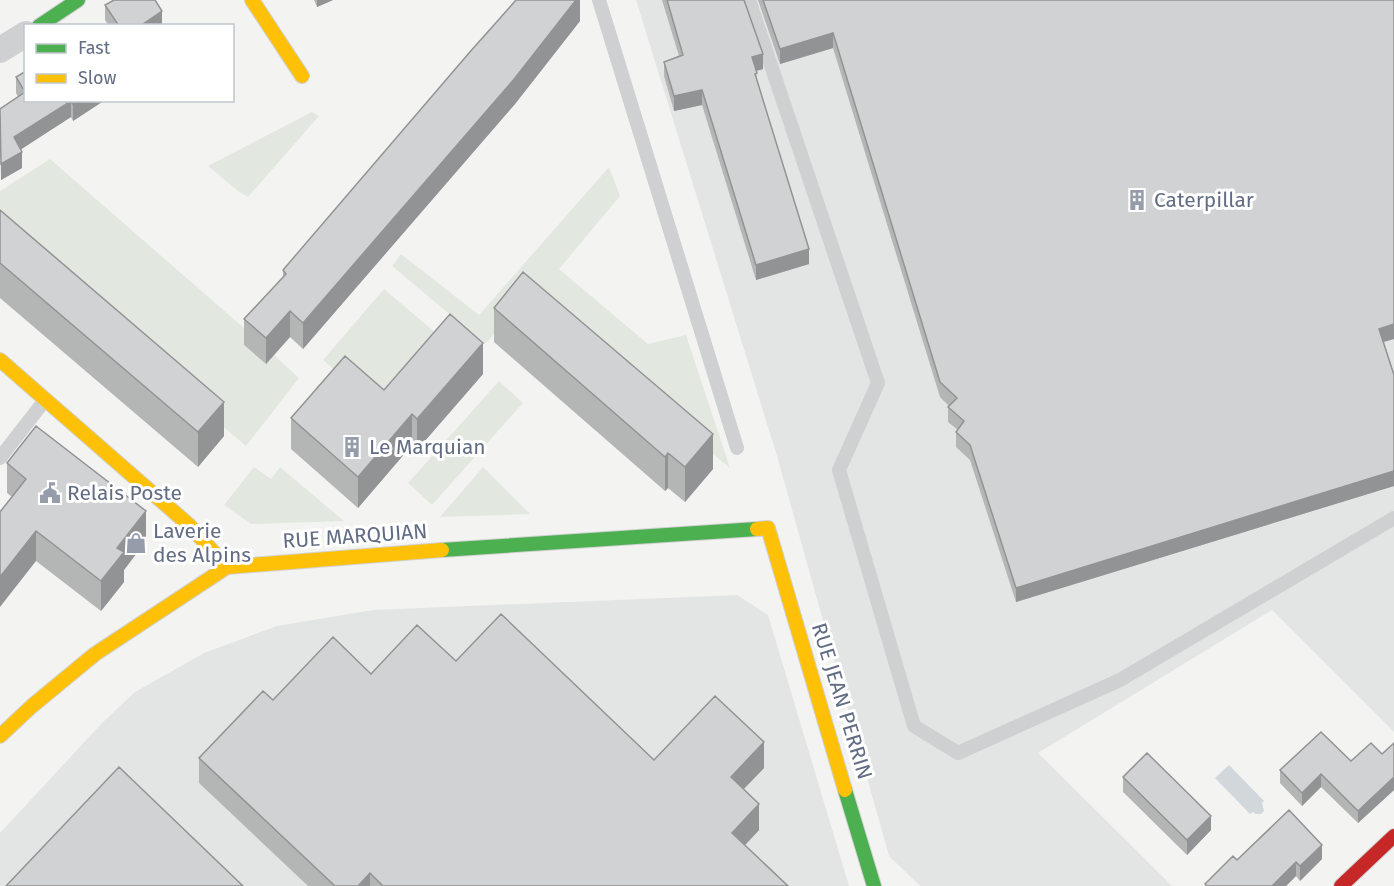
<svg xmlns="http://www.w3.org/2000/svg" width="1394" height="886" font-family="'Fira Sans',sans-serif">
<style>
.built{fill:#e3e4e4}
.green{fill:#e2e7e0}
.water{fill:#d2d7db}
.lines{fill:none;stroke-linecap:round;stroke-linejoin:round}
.fast-casing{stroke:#d0d1d2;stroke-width:16}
.slow-casing{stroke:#d0d1d2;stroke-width:16}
.jam-casing{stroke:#d0d1d2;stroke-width:16}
.lane{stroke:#cfd0d1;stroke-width:14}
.street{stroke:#cfd0d1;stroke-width:26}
.fast{stroke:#4caf50;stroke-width:14}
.slow{stroke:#ffc107;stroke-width:14}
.jam{stroke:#c62828;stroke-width:14}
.wall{fill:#b4b5b5}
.shaded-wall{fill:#929394}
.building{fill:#d1d2d3;stroke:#929394;stroke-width:1.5}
.labels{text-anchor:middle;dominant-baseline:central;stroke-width:6;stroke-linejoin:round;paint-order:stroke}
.poi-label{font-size:21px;fill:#626d84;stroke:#fff;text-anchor:start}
.street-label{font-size:21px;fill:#626d84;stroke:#fff}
</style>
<rect width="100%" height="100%" fill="#f3f4f2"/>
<path class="built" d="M636,0H1394V732L1272,610L1038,753L1172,886H920L889,856L777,456Z
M737,595L768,615L849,886H0V833L102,723L135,692L204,653L277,626L373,610Z"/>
<path class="green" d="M312,112L319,116L248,197L238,191L208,166Z
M50,159L252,335L244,345L266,364L274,355L299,378L246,446L0,239V191Z
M609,167L620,196L559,269L648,344L686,335L730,468L525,300L485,344L392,266L401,254L479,315Z
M384,289L450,345L388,416L323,360Z
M499,381L523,403L432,505L408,483Z
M254,467L271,479L280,467L344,521L251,524L224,505Z
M483,467L530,514L440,517Z"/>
<path class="water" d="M1229,765L1264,801L1262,803L1264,811L1261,814H1256L1253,812L1250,814L1215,778Z"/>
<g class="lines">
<defs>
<path id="fast" d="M39,26L78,0
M442,550L757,529
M845,790L874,886"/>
<path id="slow" d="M252,0L302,76
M0,360L189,525L227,567
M757,529L768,528L845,790
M0,736L32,706L95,654L227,567L442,550"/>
<path id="jam" d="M1341,886L1394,836"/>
</defs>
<use href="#fast" class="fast-casing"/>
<use href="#slow" class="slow-casing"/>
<use href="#jam" class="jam-casing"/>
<path class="lane" d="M599,0L737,448
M749,0L878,383L839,470L914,726L958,753L1120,680L1394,518
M0,458L45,400"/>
<path class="street" d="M0,50L26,34"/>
<use href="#fast" class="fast"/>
<use href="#slow" class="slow"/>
<use href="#jam" class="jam"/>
</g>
<path class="wall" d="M314,0H333L317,7Z
M580,0V21L515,104L303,349L290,337L266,364L244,345V319L283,277V270Z
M662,0H744L763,69L756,71L757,79L809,264L756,280L702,105L674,111L664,76V62L679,56Z
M758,0H1394V339L1384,342L1394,375V486L1016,602L970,460L956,447V432L958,430L948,422V407L949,406L940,397L833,48L780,64Z
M105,5L162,26H109L105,20Z
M26,71V100H105L73,121L71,117L20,149L22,168L1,180L0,109L18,97L16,93V77Z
M0,210L224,436L198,467L0,298Z
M494,308L713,469L685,502L668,488L665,491L494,342Z
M483,374L417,450L412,445L358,508L291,449V418L384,390Z
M7,463L146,541L124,570V582L101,611L36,561L12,497L7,493Z
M456,661L654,760L764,768L744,789L759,830L745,845L788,886H308L199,783V758L273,700L371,674Z
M1394,743V790L1358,823L1321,787L1302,806L1280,783V770L1351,761L1382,754Z
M1123,777L1211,830L1187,855L1123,792Z
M1322,859L1300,881L1296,876L1286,886H1205V884L1237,860Z"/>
<path class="shaded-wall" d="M317,0H333L317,7Z
M576,0H580V21L515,104L303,349V323Z
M162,11V26H140Z
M833,33V48L780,64V49Z
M763,54V69L752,72V57Z
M702,90V105L674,111V96Z
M79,100H105L73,121V104Z
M71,101V117L14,154V137Z
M22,152V168L1,180V164Z
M809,249V264L756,280V265Z
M290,311V337L266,364V338Z
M1394,324V339L1379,343V329Z
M483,343V374L417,450V419Z
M224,402V436L198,467V432Z
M412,414V445L358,508V477Z
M713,434V469L685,502V467Z
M668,453V488L665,491V457Z
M1394,471V486L1016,602V588Z
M146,511V541L124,570V582L101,611V581L117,548Z
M36,531V561L0,607V577Z
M764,742V768L731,802V777Z
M1321,774V787L1302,806V793Z
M1394,777V790L1358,823V811Z
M759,804V830L732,859V833Z
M1211,816V830L1187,855V840Z
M1322,845V859L1300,881V866Z
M1296,862V876L1286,886H1272Z
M370,873V886H358Z"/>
<path class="building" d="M114,0H155L162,11L140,26H119L105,5Z
M516,0H576L515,78L303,323L290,311L266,338L244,319L286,274L283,270L469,53Z
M667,0H744L763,54L752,57L757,73L755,74L809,249L756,265L702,90L674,96L664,62L683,55Z
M763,0H1394V324L1379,329L1394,375V471L1016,588L970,445L956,432L964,421L948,407L957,398L940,382L833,33L780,49Z
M26,71V100H79L73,104L71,101L14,137L22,152L1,164L0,109L25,92L16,77Z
M0,210L224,402L198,432L0,263Z
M523,272L713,434L685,467L668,453L665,457L494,308Z
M450,314L483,343L417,419L412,414L358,477L291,418L345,356L384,390Z
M36,426L146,511L117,548L124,552L101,581L36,531L0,577V512L26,479L7,463Z
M501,614L654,760L715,696L764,742L731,777L759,804L732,833L788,886H383L370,873L358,886H335L199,758L263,691L273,700L333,637L371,674L417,625L456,661Z
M1321,732L1351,761L1371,743L1382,754L1394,743V777L1358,811L1321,774L1302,793L1280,770Z
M1147,753L1211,816L1187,840L1123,777Z
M119,767L243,886H6Z
M1289,810L1322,845L1300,866L1296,862L1272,886H1207L1205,884L1233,856L1237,860Z"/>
<defs>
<symbol id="building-bare" viewBox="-9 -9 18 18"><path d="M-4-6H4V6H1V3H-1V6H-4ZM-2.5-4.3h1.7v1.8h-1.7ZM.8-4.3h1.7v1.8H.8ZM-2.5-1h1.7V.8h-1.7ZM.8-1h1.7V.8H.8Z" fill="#959caa" stroke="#fff" stroke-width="2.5" paint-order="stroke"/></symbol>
<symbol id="civic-bare" viewBox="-9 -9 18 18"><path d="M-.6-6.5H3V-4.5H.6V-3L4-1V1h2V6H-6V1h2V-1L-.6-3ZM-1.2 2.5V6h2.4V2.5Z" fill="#959caa" stroke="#fff" stroke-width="2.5" paint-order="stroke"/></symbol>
<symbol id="shop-bare" viewBox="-9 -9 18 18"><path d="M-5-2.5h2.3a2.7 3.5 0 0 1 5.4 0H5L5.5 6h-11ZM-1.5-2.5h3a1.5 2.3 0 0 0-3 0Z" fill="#959caa" stroke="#fff" stroke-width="2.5" paint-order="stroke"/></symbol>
</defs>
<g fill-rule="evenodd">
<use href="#building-bare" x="1122" y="185" width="30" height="30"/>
<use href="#building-bare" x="337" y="432" width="30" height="30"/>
<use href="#civic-bare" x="35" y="478" width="30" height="30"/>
<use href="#shop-bare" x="121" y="528" width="30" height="30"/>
</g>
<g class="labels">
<g class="poi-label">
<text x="1154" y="200">Caterpillar</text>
<text x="369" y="447">Le Marquian</text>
<text x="67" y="493">Relais Poste</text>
<text x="153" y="531">Laverie<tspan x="153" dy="24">des Alpins</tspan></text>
</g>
<g class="street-label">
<text transform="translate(355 536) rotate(-4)">RUE MARQUIAN</text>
<text transform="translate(842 701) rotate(73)">RUE JEAN PERRIN</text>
</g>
</g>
<rect x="24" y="24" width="210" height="78" fill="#ffffff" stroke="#c0c5ce" stroke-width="1.5"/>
<rect x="36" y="44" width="30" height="9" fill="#4caf50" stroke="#c0c5ce" stroke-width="1.5"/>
<text x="78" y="54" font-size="18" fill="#626d84">Fast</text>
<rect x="36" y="74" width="30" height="9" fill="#ffc107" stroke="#c0c5ce" stroke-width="1.5"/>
<text x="78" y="84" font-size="18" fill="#626d84">Slow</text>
</svg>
